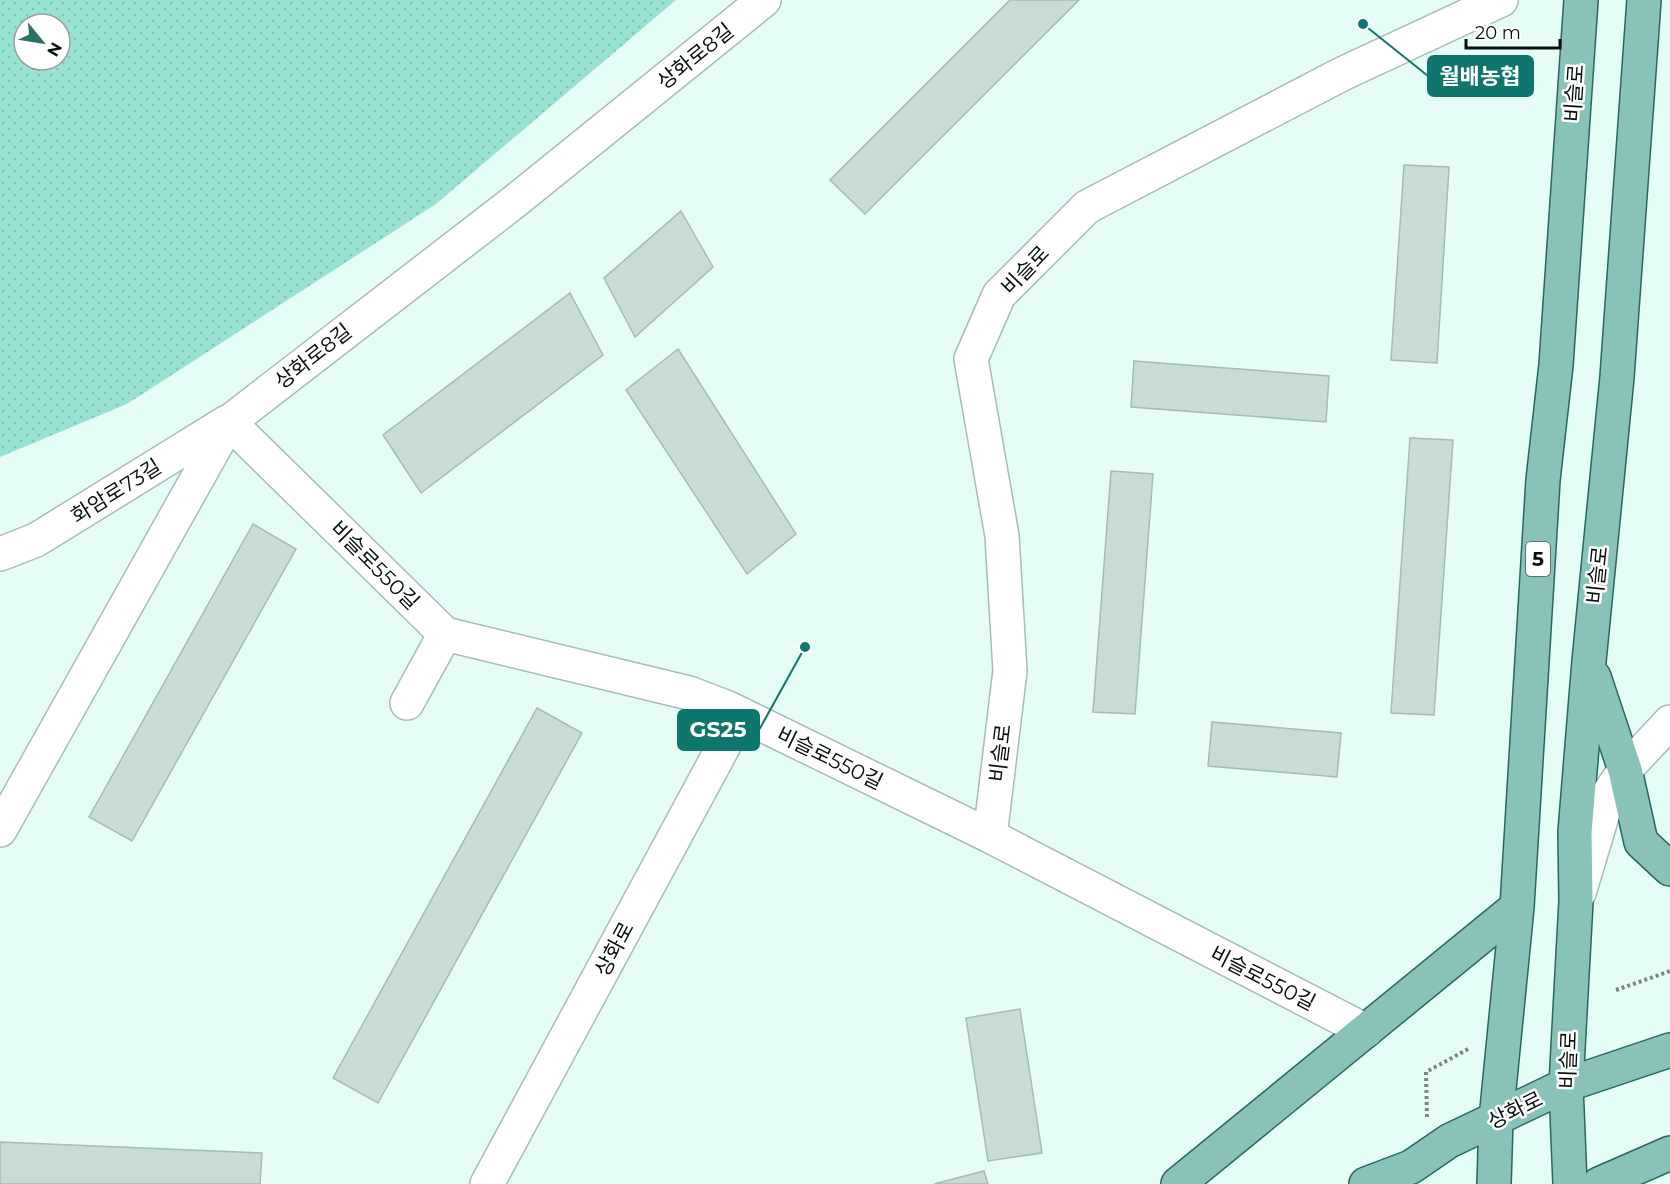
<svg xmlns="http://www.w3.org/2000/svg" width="1670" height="1184" font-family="Montserrat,'Noto Sans KR',sans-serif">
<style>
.green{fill:url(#green-dots);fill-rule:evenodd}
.building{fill:#c7dcd7;stroke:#a6bab6;stroke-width:1.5}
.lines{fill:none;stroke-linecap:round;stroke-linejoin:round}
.minor-casing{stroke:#a7bcb8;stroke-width:36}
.major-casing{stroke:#28695f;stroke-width:36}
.path{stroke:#798784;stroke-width:4;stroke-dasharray:3 3;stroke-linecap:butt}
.minor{stroke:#fff;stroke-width:33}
.major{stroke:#88c2b9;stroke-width:33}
.labels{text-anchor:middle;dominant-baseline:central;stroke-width:5;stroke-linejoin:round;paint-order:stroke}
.shield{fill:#fff;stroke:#525756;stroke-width:1.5}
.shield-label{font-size:20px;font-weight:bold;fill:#080f0e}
.street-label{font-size:21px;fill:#080f0e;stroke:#fff}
.leader{fill:none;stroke:#0f766e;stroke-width:2}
.callout-dot{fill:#0f766e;stroke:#fff;stroke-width:2}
.callout{fill:#0f766e;stroke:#0f766e;stroke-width:2}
.callout-label{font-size:22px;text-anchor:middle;font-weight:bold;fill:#fff}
</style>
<defs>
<pattern id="green-dots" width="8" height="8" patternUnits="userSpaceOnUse" patternTransform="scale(1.5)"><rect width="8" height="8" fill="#98e2d4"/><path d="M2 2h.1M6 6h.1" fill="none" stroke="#82c1b5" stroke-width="1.8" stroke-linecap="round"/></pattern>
</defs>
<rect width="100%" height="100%" fill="#e6fcf7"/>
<path class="green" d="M0,0H676L436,204L127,404L0,457ZM24,24H60V60H24Z"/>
<path class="building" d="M1010,0H1079L865,214L830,180Z
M1404,165L1449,167L1437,363L1391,360Z
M681,211L713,267L635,337L604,278Z
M570,293L603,355L421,493L383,435Z
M678,349L796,534L747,574L626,390Z
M1134,361L1329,376L1326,422L1131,407Z
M1410,438L1453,440L1434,715L1391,713Z
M1111,471L1153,474L1135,714L1093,712Z
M253,524L296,549L132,841L89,817Z
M537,708L582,733L378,1103L333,1078Z
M1212,722L1341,733L1337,777L1208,766Z
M1020,1009L1042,1153L988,1161L966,1018Z
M0,1142L262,1153L260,1184H0Z
M984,1171L988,1184H934Z"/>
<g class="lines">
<defs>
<path id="minor" d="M229,422L445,634L689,693L728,708L990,836L1366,1031
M0,554L36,540L227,422
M407,703L445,634
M0,830L229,422L514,202L764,0
M990,836L1010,671L1002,536L971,359L999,295L1087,207L1342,74L1501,0
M1579,893L1609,793L1625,770L1670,722
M487,1184L741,714"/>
<path id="major" d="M1594,677L1625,770L1641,842L1670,869
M1178,1184L1517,907
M1366,1184L1411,1167L1449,1141L1566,1085L1670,1050
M1494,1184L1496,1119L1517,907L1543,480L1556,365L1581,0
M1570,1184L1566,1085L1576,901L1575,832L1589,661L1617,377L1644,0
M1599,1184L1670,1153"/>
</defs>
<use href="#minor" class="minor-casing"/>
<use href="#major" class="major-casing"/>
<path class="path" d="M1616,990L1670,971
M1427,1117L1426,1072L1470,1048"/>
<use href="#minor" class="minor"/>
<use href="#major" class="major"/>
</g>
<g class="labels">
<rect class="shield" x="1526" y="542" width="24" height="34" rx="4.5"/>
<g class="shield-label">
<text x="1538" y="559">5</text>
</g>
<g class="street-label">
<text transform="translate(695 56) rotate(-39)">상화로8길</text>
<text transform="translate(1574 93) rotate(-86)">비슬로</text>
<text transform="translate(1025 270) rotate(-46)">비슬로</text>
<text transform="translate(313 356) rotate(-38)">상화로8길</text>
<text transform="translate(116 491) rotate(-32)">화암로73길</text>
<text transform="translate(375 565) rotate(45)">비슬로550길</text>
<text transform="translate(1597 575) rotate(-84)">비슬로</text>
<text transform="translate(1000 753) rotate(-83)">비슬로</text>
<text transform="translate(830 758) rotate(26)">비슬로550길</text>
<text transform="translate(614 949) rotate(-62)">상화로</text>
<text transform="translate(1263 978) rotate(27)">비슬로550길</text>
<text transform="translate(1568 1060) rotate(-88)">비슬로</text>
<text transform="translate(1515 1110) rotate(-26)">상화로</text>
</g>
</g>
<path class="leader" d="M1363 24L1428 76M805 647L759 730"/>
<g class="callout-dot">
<circle cx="1363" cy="24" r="6"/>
<circle cx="805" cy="647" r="6"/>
</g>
<g class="callout">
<rect x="1428" y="56" width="105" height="40" rx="6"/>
<rect x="678" y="710" width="81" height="40" rx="6"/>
</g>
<g class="callout-label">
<text x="1480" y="84">월배농협</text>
<text x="718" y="737">GS25</text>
</g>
<g transform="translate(42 42) rotate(120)"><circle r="28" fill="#ffffff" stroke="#9c9f9f" stroke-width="1.5"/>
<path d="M0-4.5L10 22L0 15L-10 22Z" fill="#2b7166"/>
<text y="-9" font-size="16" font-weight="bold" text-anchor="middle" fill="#080f0e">N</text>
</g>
<path d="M1466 39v9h94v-9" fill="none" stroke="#080f0e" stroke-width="3"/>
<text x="1475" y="39" font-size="18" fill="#080f0e" stroke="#ffffff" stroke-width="4.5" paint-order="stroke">20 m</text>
</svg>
